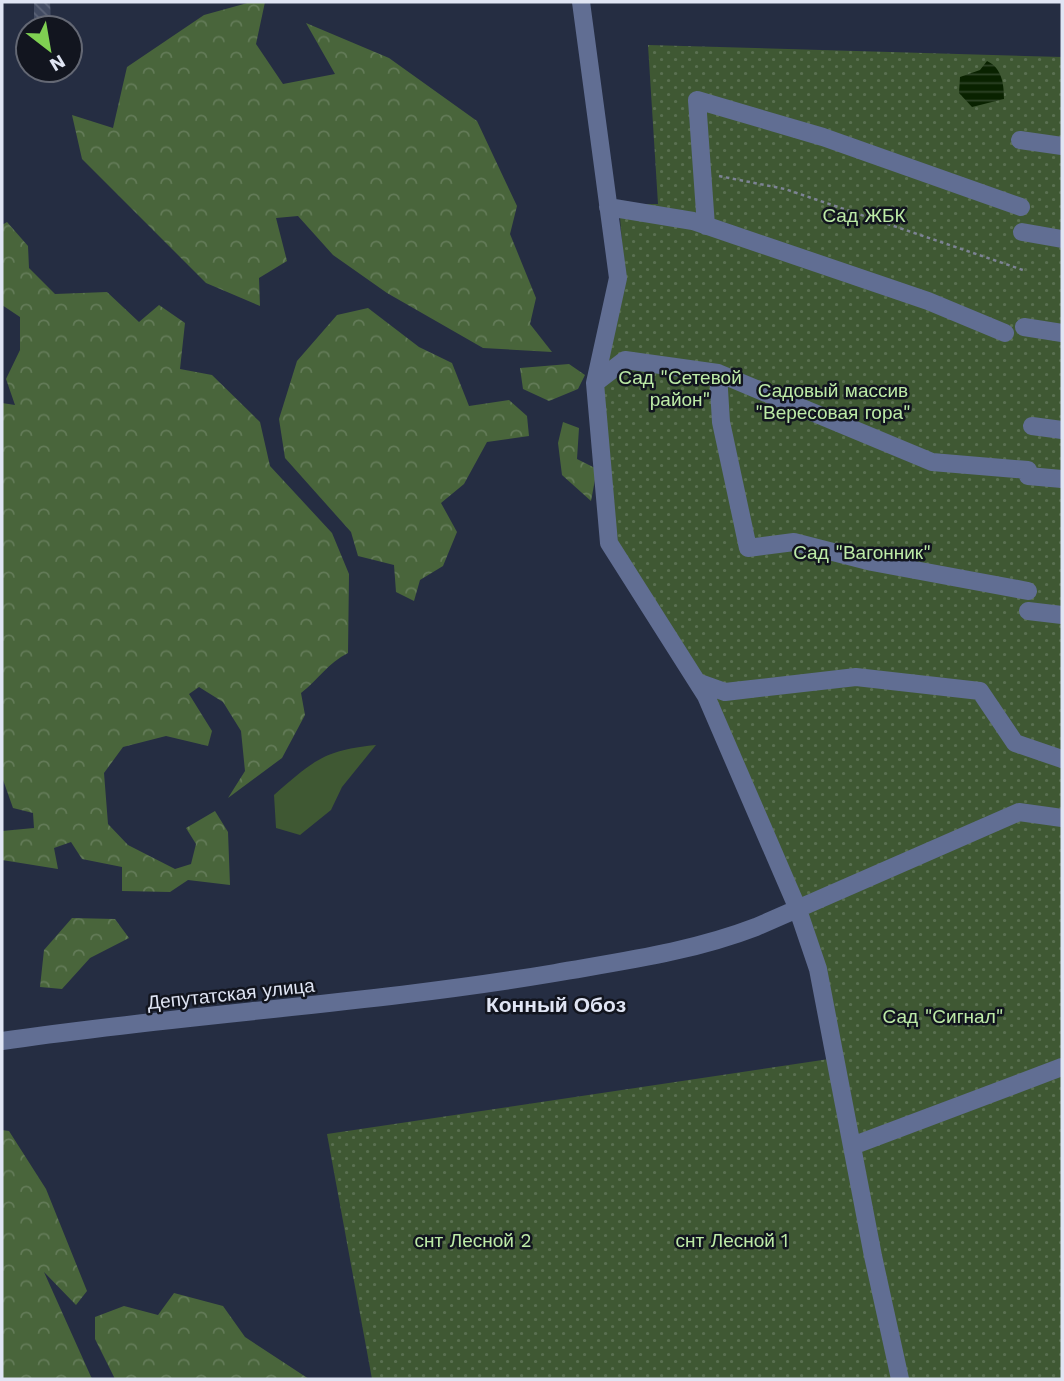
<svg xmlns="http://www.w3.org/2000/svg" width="1064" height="1381" font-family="'Work Sans',sans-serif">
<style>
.grass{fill:#3f5833}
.forest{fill:url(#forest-crowns)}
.park{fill:url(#park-dots)}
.water{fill:url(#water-rules)}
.building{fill:url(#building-back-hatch)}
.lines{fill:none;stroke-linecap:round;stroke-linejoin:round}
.path{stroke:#7d8395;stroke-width:2.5;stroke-dasharray:3.5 3.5;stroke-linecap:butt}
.minor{stroke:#616e93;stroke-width:18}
.labels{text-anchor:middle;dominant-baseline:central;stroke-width:5;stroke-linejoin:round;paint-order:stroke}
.park-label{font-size:19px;fill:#bdeba7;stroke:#12151f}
.street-label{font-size:19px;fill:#e0e5f4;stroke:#12151f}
.neighbourhood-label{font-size:21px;font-weight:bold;fill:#e0e5f4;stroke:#12151f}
</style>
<defs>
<pattern id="forest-crowns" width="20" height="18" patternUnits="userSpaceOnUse" patternTransform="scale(1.75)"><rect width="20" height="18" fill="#49653b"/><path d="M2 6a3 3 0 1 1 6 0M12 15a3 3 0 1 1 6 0" fill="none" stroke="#637b58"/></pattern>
<pattern id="park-dots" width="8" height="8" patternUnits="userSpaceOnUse" patternTransform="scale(1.75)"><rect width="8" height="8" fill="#3f5833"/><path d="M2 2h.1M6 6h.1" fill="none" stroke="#5a7051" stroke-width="1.8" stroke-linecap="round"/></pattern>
<pattern id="water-rules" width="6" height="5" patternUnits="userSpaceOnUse" patternTransform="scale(1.75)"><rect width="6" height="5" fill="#092200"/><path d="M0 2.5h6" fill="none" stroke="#2d4226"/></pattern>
<pattern id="building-back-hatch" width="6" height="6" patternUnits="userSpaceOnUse" patternTransform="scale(1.75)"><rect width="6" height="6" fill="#414a61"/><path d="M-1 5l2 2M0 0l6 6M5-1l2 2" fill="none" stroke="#5c6478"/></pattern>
</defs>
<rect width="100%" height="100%" fill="#252d42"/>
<path class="grass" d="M376,745L342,787L331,810L300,835L276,828L274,795C313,761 324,750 376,745Z"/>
<path class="forest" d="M251,2H265L256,44L283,84L335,74L306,23L389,58L477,121L517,206L510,234L536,298L530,324L552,352L483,348L387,293L333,255L298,216L276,218L287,261L259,278L260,306L206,283L82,159L72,115L113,128L127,67L204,15Z
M7,222L28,246L29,268L55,294L107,292L139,322L159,305L185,323L180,369L212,375L260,422L270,466L332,533L349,574L348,653C328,663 319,679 301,693L305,715L282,758L228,798L245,771L241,731L223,702L199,687L189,694L212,731L208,746L166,736L123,747L104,773L108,824L128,845L175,869L191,864L196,844L186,828L215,811L228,832L230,885L188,880L170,892L122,891V867L82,859L71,842L54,848L58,869L2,860V831L34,828L33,813L13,808L2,777V403L15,405L6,379L20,350V317L2,305V225Z
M368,308L419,347L452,363L469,406L509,400L527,416L529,436L487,442L464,484L441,503L457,532L443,566L420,580L414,601L396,592L394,565L358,556L351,532L285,458L279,419L297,361L337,315Z
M569,364L585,375L578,389L549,401L523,389L520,368Z
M563,422L579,428L577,459L597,469L591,501L562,475L558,443Z
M72,918L115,919L129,938L90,958L62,989L40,987L44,950Z
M2,1130L9,1131L46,1189L87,1291L76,1305L44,1272L92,1379H2Z
M174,1293L223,1306L245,1337L309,1379H115L95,1339V1317L124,1306L158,1315Z"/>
<path class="park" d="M648,45L1062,57V1379H372L327,1134L829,1059L787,863L615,536L603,385L625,283L619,204H658Z"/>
<path class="water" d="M987,61C1002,68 1004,84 1004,99L972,107L959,93L960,77L980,70Z"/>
<path class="building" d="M34,2H50L51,23H34Z"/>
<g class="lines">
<path class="path" d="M719,176L785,189L1023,270"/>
<path class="minor" d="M581,2L618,278L595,383L609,543L706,696L797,907L818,969L873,1256L900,1379
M1020,140L1062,146
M608,207L693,221L928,301L1005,333
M706,226L697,100L823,137L1021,207
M1022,232L1062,239
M1024,327L1062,333
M718,373L721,422L748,548L794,542L872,562L1028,591
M595,383L625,360L718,373L932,462L1028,470
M1032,426L1062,430
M1028,476L1062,479
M1028,611L1062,615
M697,682L725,692L856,677L980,691L1015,743L1062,759
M2,1041C185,1014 371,1004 555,973C623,961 691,952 756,927L1019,812L1062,818
M852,1146L1062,1067"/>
</g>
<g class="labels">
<g class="park-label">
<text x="864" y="215">Сад ЖБК</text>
<text x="680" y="377">Сад "Сетевой<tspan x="680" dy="22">район"</tspan></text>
<text x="833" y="390">Садовый массив<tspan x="833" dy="22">"Вересовая гора"</tspan></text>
<text x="862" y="552">Сад "Вагонник"</text>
<text x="943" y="1016">Сад "Сигнал"</text>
<text x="473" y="1240">снт Лесной 2</text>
<text x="732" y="1240">снт Лесной 1</text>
</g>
<g class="street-label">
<text transform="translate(231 994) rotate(-6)">Депутатская улица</text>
</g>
<g class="neighbourhood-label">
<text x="556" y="1004">Конный Обоз</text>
</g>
</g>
<rect width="1064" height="1381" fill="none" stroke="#e0e5f4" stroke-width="7"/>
<g transform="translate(49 49) rotate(149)"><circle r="33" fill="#12151f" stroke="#646874" stroke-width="2"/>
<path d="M0-5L12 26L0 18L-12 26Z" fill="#7fd052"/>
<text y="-10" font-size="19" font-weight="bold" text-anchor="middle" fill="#e0e5f4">N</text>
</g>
</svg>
